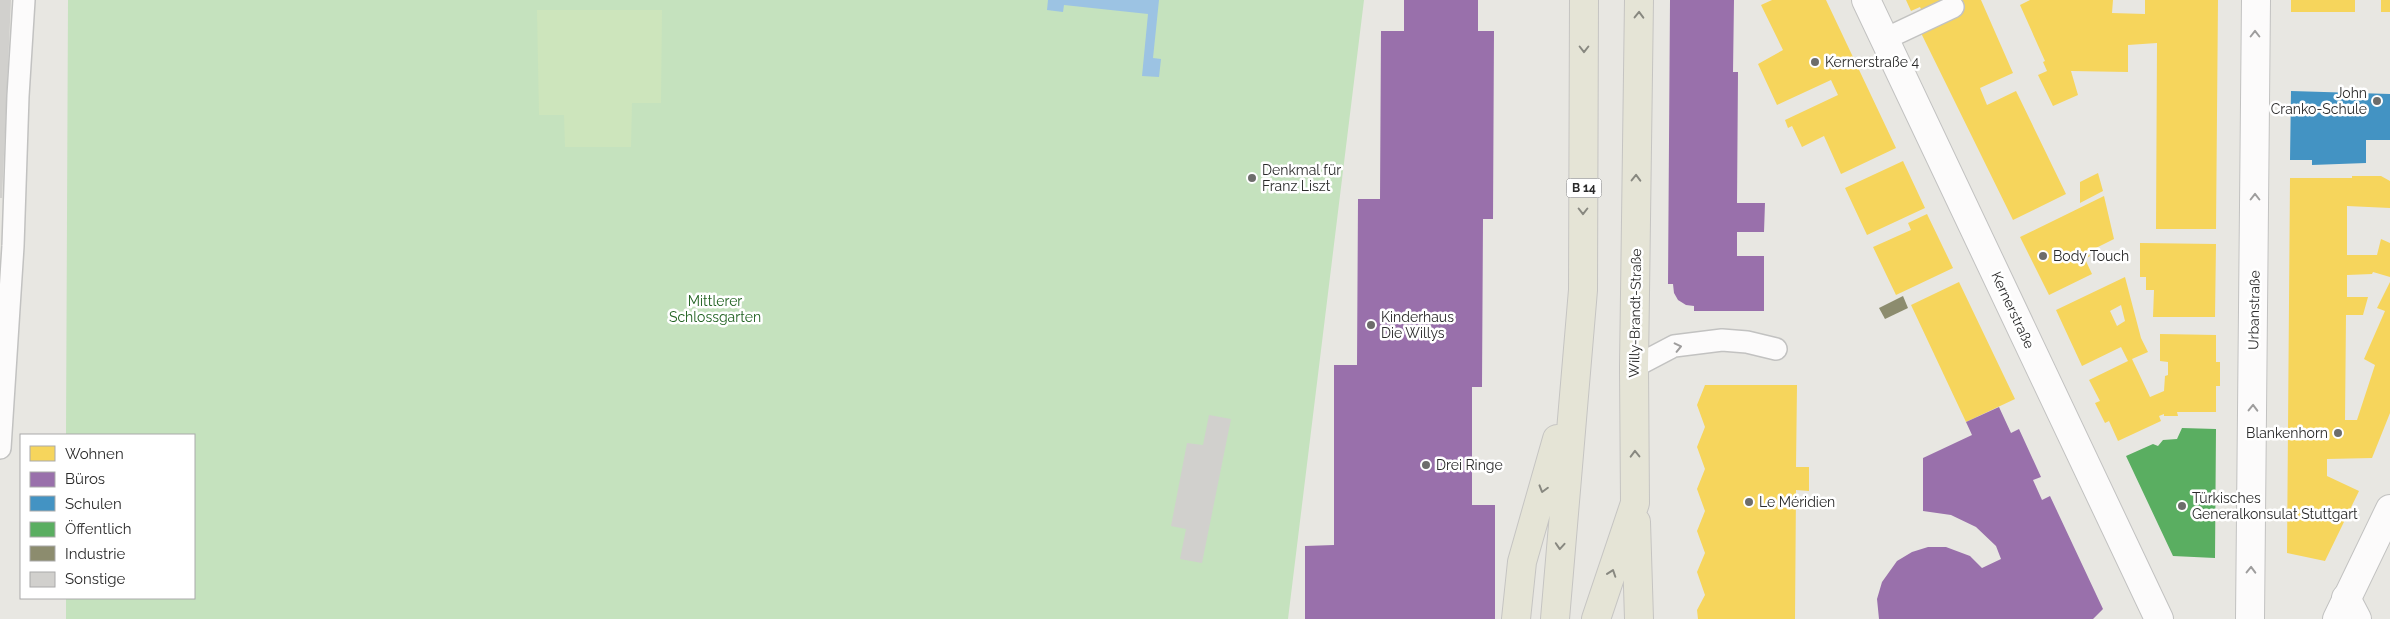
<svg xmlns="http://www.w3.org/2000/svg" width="2390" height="619" font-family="Raleway,sans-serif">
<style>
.green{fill:#c5e2be}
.pitch{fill:#cde5bc}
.water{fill:#9cc3e3}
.homes{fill:#f6d55c;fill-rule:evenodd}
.offices{fill:#9970ab}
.schools{fill:#4393c3}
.public{fill:#5aae61}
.industry{fill:#8c8c6e}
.building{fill:#d1d0cd}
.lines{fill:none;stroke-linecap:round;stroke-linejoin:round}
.service-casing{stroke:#c2c2c1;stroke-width:24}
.minor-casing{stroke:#c2c2c1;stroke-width:30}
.tertiary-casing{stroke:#c2c2c1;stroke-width:30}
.primary-casing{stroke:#c5c4c2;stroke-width:30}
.service{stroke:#fcfbfb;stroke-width:21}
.minor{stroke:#fcfbfb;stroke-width:28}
.tertiary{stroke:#fcfbfb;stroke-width:28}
.primary{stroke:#e5e4d6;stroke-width:28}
.oneway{stroke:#888880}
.oneway2{stroke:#9e9d9d}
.poi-dot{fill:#6d6d6b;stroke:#fff;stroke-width:2}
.labels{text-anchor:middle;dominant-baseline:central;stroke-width:5;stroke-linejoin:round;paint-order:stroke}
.shield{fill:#fff;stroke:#6b6b6b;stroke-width:1}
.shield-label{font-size:12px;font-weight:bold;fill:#2b2b2b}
.poi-label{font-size:14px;fill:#2b2b2b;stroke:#fff;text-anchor:start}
.park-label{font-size:14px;fill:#216221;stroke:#fff}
.street-label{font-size:14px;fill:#2b2b2b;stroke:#fff}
</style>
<rect width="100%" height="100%" fill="#e8e7e2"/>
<path class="green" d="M68,0H1364L1288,619H66V598H194V435H66Z"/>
<path class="pitch" d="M537,10H662L661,103H632L631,147H565L564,115H539Z"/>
<path class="water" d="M1048,0H1159L1153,58L1161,59L1159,77L1142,76L1148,14L1064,5L1063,12L1047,10Z"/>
<path class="homes" d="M1772,0H1826L1896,148L1841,174L1824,136L1802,147L1792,126L1788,128L1785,120L1838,95L1831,80L1777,105L1758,64L1783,50L1761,5Z
M1906,0H1981L2013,73L1980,88L1987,105L2016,91L2066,194L2013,220L1921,33L1960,15L1954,3L1924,16L1920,7L1911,11Z
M2030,0H2113L2112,13L2145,14V0H2218L2216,229H2156L2157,43L2128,45V72L2071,71L2078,95L2053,106L2038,75L2047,71L2043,62L2045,61L2020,5Z
M2291,0H2355V12H2291Z
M2381,0H2390V12H2381Z
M1903,161L1925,208L1867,235L1845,188Z
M2098,173L2103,191L2080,203V182Z
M2352,176H2381L2390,181V208L2347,206V255H2377L2381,239L2390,243V277L2373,272L2372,274L2347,275V297H2368L2363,315H2346L2345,420H2357L2375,365L2364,359L2385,311L2377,308L2390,282V413L2372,458L2327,459V476L2359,491L2325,561L2287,553L2290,178H2352Z
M2104,196L2114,239L2088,252L2090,256L2085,259L2092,274L2049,295L2020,237Z
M1927,214L1953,268L1896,295L1873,247L1911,230L1908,223Z
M2140,243L2216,244L2215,317H2153L2154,290H2146V277H2140Z
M2125,277L2141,338L2148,352L2132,359L2150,397L2164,391L2165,376L2168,375V362L2160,361V334L2216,335V362H2220V386H2216V412H2177L2178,416H2164V414L2159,416L2161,421L2118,441L2109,421L2105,423L2095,403L2100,401L2089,380L2128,361L2121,347L2082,366L2056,310ZM2121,305L2125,321L2117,326L2110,311Z
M1959,282L2015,399L1966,422L1911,305Z
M1705,385H1797L1796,467H1809V491L1796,490L1795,619H1698L1697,610L1705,595L1697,572L1705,553L1697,531L1705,511L1697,489L1705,469L1697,447L1705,427L1697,405Z"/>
<path class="offices" d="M1404,0H1478V31H1494L1493,219H1483L1482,387H1472V505H1495V619H1305V546L1334,545V365H1357L1358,199H1380L1381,31H1404Z
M1670,0H1734L1733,72H1738L1737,203H1765L1764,232H1737V256H1764V311H1694V306L1686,305L1678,300L1674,293L1673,284H1668Z
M1999,407L2011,433L2019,429L2041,477L2033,480L2042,500L2050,496L2103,609L2093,619H1879L1877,599L1882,582L1897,561L1912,552L1928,547H1946L1970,556L1982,568L2001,559L1996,546L1976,527L1951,515L1923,511V458L1972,435L1966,422Z"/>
<path class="schools" d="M2291,91L2390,94V140H2366V163L2312,165V160H2290Z"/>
<path class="public" d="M2182,428L2216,429L2215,558L2173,556L2126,456L2153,444L2158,446L2163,440L2177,439Z"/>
<path class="industry" d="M1903,296L1908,308L1885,319L1879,308Z"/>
<path class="building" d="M0,0H11L2,198H0Z
M1209,415L1231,419L1202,563L1180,559L1186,529L1171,526L1187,443L1203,445Z"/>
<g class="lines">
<defs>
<path id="service" d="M1885,39L1953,7
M1634,367L1674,346L1722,340L1747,342L1776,349
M0,448L13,246L18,96L24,0"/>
<path id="minor" d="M1866,0L2159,619
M2346,598L2357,619
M2250,619L2256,0"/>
<path id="tertiary" d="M2337,619L2390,509"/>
<path id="primary" d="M1636,522L1639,619
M1516,619L1522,562L1557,439
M1555,619L1583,290L1584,0
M1596,619L1635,503L1634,367L1639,0"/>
</defs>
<use href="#service" class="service-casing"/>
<use href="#minor" class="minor-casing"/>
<use href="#tertiary" class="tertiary-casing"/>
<use href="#primary" class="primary-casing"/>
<use href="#service" class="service"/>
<use href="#minor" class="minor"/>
<use href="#tertiary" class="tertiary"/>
<use href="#primary" class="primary"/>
</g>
<defs><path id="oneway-chevron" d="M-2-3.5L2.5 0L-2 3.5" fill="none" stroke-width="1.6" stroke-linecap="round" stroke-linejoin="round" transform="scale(1.25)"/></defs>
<g class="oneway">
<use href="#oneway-chevron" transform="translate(1639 15) rotate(-89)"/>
<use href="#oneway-chevron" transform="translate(1584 49) rotate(90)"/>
<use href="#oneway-chevron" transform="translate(1636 178) rotate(-89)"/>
<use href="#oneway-chevron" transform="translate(1583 211) rotate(90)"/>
<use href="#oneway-chevron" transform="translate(1635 454) rotate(-91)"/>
<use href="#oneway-chevron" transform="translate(1543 489) rotate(106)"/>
<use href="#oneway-chevron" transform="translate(1560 546) rotate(94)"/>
<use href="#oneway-chevron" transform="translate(1612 573) rotate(-71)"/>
</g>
<g class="oneway2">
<use href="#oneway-chevron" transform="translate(2255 34) rotate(-90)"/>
<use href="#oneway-chevron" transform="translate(2255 197) rotate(-90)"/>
<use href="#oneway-chevron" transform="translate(1678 347) rotate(-13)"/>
<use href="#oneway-chevron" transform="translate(2253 408) rotate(-89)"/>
<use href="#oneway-chevron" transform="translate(2251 570) rotate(-89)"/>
</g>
<g class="poi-dot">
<circle cx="1815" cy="62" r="5"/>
<circle cx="2377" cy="101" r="5"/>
<circle cx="1252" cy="178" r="5"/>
<circle cx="2043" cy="256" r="5"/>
<circle cx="1371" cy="325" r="5"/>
<circle cx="2338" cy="433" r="5"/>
<circle cx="1426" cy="465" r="5"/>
<circle cx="1749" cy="502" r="5"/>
<circle cx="2182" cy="506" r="5"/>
</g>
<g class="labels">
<rect class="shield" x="1566.5" y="178.5" width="35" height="19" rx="4"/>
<g class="shield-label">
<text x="1584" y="188">B 14</text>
</g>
<g class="poi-label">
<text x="1825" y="62">Kernerstraße 4</text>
<text x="2367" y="93" text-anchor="end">John<tspan x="2367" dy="16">Cranko-Schule</tspan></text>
<text x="1262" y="170">Denkmal für<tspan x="1262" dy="16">Franz Liszt</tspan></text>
<text x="2053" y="256">Body Touch</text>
<text x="1381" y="317">Kinderhaus<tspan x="1381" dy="16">Die Willys</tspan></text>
<text x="2328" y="433" text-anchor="end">Blankenhorn</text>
<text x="1436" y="465">Drei Ringe</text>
<text x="2192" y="498">Türkisches<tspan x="2192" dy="16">Generalkonsulat Stuttgart</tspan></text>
<text x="1759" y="502">Le Méridien</text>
</g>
<g class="park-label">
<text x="715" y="301">Mittlerer<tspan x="715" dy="16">Schlossgarten</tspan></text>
</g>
<g class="street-label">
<text transform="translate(2013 310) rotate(65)">Kernerstraße</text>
<text transform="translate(2254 310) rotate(-89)">Urbanstraße</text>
<text transform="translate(1635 313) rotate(-89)">Willy-Brandt-Straße</text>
</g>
</g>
<rect x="20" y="434" width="175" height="165" fill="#ffffff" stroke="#aaaaaa"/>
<rect x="30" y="446" width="25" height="15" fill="#f6d55c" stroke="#aaaaaa"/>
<text x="65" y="459" font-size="15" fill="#2b2b2b">Wohnen</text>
<rect x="30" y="472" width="25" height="15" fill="#9970ab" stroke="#aaaaaa"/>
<text x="65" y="484" font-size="15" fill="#2b2b2b">Büros</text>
<rect x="30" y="496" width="25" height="15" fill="#4393c3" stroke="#aaaaaa"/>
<text x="65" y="509" font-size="15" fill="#2b2b2b">Schulen</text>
<rect x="30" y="522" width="25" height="15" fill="#5aae61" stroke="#aaaaaa"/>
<text x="65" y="534" font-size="15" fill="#2b2b2b">Öffentlich</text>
<rect x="30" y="546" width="25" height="15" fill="#8c8c6e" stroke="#aaaaaa"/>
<text x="65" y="559" font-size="15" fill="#2b2b2b">Industrie</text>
<rect x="30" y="572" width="25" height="15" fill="#d1d0cd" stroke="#aaaaaa"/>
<text x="65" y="584" font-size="15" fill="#2b2b2b">Sonstige</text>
</svg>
